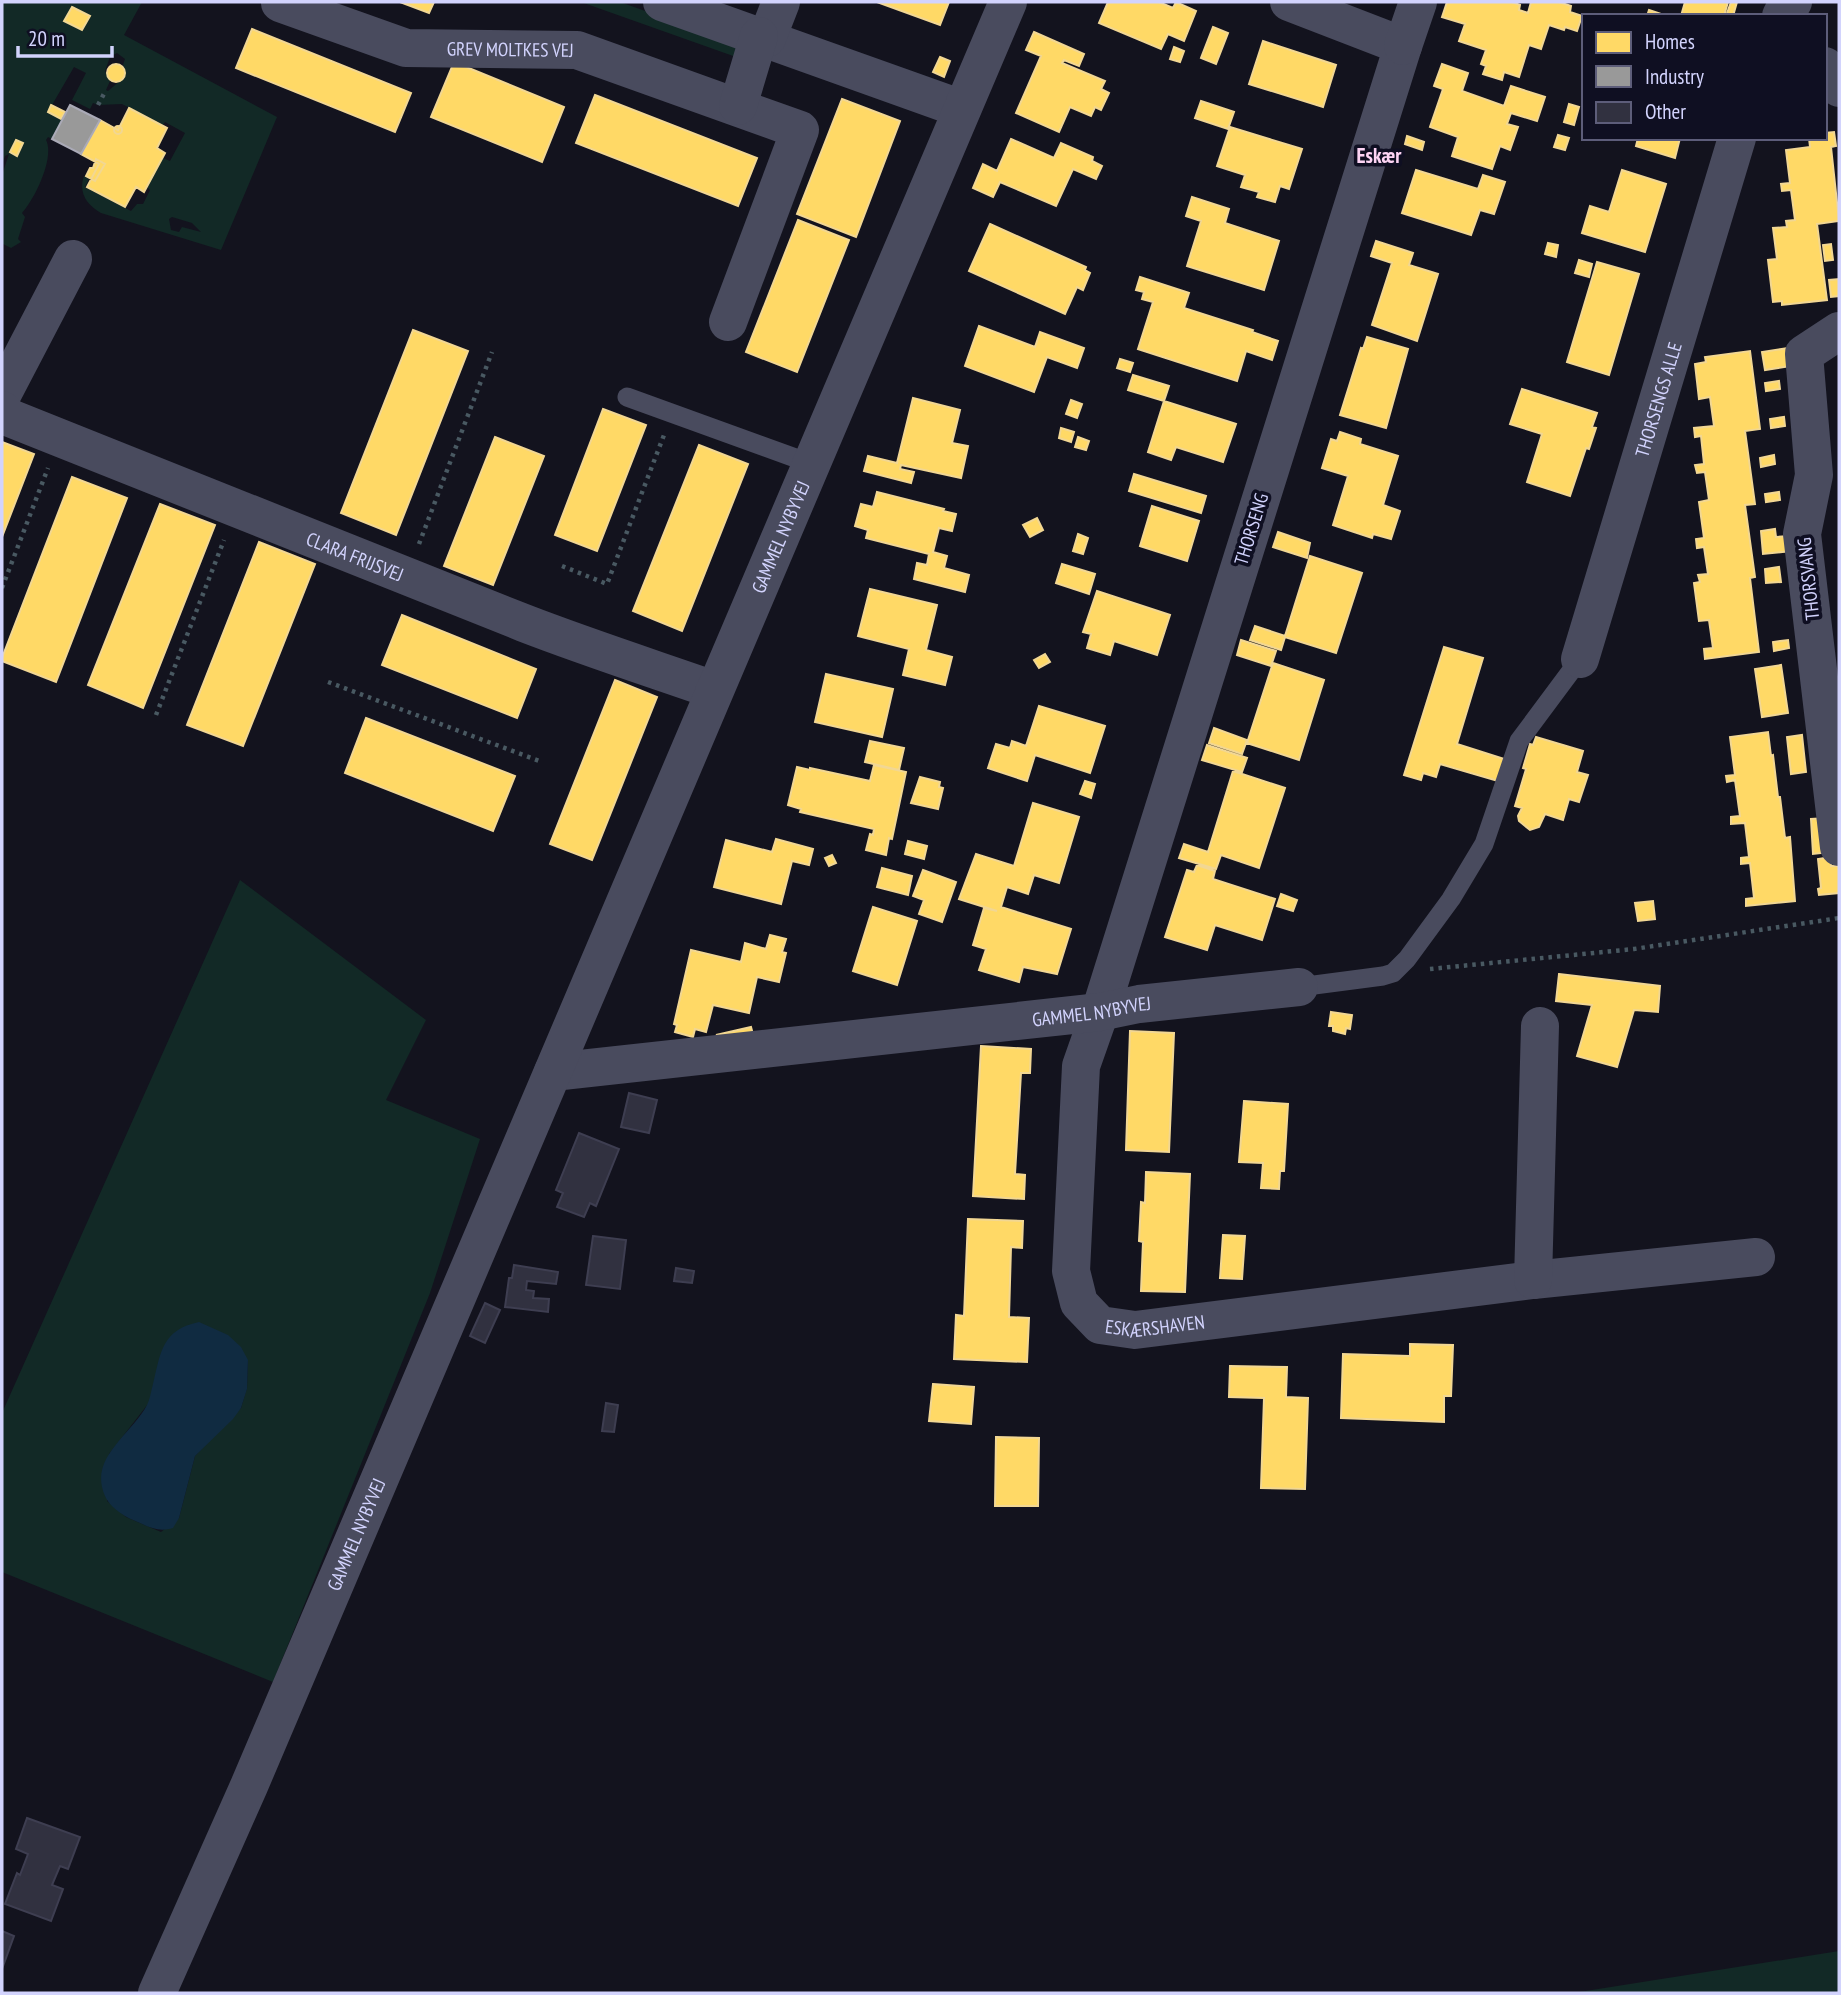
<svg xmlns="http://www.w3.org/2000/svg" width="1841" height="1995" font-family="'PT Sans Narrow',sans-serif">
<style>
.green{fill:#122926;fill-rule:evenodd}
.water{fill:#102b41}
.homes{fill:#ffd966;stroke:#f2d793;stroke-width:2}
.industry{fill:#999;stroke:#aaaab7;stroke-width:2}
.building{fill:#313140;stroke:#3e3e51;stroke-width:2}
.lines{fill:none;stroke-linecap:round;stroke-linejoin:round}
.path{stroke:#495962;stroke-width:4.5;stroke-dasharray:3.5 5;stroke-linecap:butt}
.lane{stroke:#494b5e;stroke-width:19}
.street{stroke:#494b5e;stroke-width:38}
.labels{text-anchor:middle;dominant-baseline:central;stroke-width:7;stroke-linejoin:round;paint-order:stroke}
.street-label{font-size:19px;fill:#d2d3fd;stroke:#0f0f22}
.neighbourhood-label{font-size:21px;font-weight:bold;fill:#fdd4f4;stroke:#0f0f22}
</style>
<rect width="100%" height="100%" fill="#13131e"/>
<path class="green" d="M2,2H142L124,35L277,117L221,250L101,213C87,205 78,193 84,176L89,179L85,187L131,211L137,204H143L150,190L147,187L163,158L170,161L185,133L165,122L163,125L122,104L98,105L93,103L90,109L72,100L86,73L74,67L48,112L62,120L52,139L48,137L46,140C55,157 35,199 22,213L25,217L18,239L21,242L11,248L3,244L2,175L9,154L5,156L2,165ZM117,53L125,59L123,65L125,70L121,80L108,91L106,90L110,81L105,71L110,57ZM172,217L192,223L201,232L182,227L179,232L171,230L169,219Z
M581,2H620L732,42L737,46L736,57Z
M240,880L426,1020L386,1100L480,1139L430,1293L273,1682L2,1572V1413ZM248,1360L247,1388L241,1408L195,1456L179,1518L161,1532L126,1517L107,1501L109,1454L148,1404Z
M1839,1951V1993H1573Z"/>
<path class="water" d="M199,1322L228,1335L241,1347L248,1360L247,1389L241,1408L233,1419L195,1456L179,1518L173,1528C158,1533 147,1526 133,1520C123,1516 109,1506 105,1496C88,1458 131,1435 147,1405C150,1399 151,1391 153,1384C161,1351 162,1330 199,1322Z"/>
<path class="homes" d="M400,2H434L429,13Z
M877,2H949L940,25Z
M1108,2H1159L1173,8L1176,2L1196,11L1184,41L1168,34L1161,49L1099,23Z
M1447,2H1512L1520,5L1519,10L1528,13L1531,2H1559L1571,6L1570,12L1582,16L1577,31L1565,27L1564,30L1549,25L1541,49L1529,45L1519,77L1504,72L1502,80L1483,74L1486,66L1481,64L1486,50L1459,41L1465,24L1442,17Z
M1685,2H1728L1724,16H1681Z
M1731,2H1737L1733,16H1726Z
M72,7L90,16L82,30L64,21Z
M1649,10L1667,16H1647Z
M1213,27L1228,33L1216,64L1201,58Z
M252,29L411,93L395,132L236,68Z
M1034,32L1084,54L1079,66L1064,60L1062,63L1105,81L1101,89L1109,93L1101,110L1095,107L1091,116L1070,107L1059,132L1016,113L1041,56L1026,50Z
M1263,41L1336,65L1323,107L1249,84Z
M1174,47L1184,51L1180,62L1170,59Z
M940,57L950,61L944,77L933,72Z
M454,62L564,107L542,162L431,117Z
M107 73a9 9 0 1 1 18 0a9 9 0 1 1-18 0Z
M1442,64L1468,73L1462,91L1504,106L1511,86L1545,97L1537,121L1511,113L1507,124L1518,127L1510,150L1500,146L1492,169L1452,156L1458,137L1430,127L1443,89L1434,86Z
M595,95L757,158L738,206L576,143Z
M842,99L900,121L856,237L797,214Z
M1201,101L1234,112L1228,129L1195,118Z
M1569,104L1579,107L1574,125L1564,122Z
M51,105L65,112L61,119L48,112Z
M129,108L167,128L157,148L165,153L144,192L136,187L125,207L87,187L99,164L81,154L100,120L118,130Z
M114 130a4 4 0 1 1 8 0a4 4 0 1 1-8 0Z
M1230,127L1302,149L1289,189L1280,186L1275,202L1257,197L1259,192L1241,187L1245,175L1217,166Z
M1834,132L1836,146L1831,147L1839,221L1817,224L1827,300L1782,305V301L1773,302L1768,260L1777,259L1773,228L1787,227L1786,221L1795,220L1791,190L1782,191L1781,184L1790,183L1786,150L1810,147L1809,138H1825V133Z
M1558,135L1569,138L1565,150L1554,147Z
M1407,136L1424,142L1422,150L1405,144Z
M1638,138H1680L1675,158L1636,146Z
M1011,139L1054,158L1061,143L1093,157L1092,161L1102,166L1096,179L1073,169L1056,206L1000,182L993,197L973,188L983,164L997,171Z
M16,140L23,143L17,156L10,152Z
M96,159L105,164L95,181L86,176L90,168H93Z
M1416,170L1478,189L1483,175L1505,182L1494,214L1480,210L1471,235L1402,213Z
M1622,170L1666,184L1645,252L1582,233L1590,206L1609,212Z
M1192,197L1229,209L1225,223L1279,241L1264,290L1187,266L1201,221L1186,216Z
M798,220L849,240L797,372L746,352Z
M990,224L1086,267L1085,270L1090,273L1083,290L1077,287L1065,314L969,271Z
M1376,241L1413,253L1409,265L1438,274L1417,341L1372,325L1392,263L1371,256Z
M1548,243L1558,245L1556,257L1545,254Z
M1831,244L1833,260L1825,261L1823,245Z
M1579,260L1592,264L1589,277L1575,273Z
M1597,262L1639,274L1609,375L1567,362Z
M1140,277L1189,293L1184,308L1253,330L1252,332L1278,341L1272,360L1246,351L1237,381L1138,349L1153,302L1142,299L1144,292L1136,290Z
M1839,279V296L1831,297L1829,280Z
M979,326L1035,347L1040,332L1084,348L1077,368L1047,357L1034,392L965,366Z
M413,330L468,351L396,535L341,513Z
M1367,337L1408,349L1386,428L1340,415L1361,348L1363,349Z
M1789,348L1791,366L1765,370L1762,352Z
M1750,351L1760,429L1745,431L1755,504L1745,505L1755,577L1750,578L1759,652L1705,659L1704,649L1713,648L1709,620L1699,621L1694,583L1700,582L1698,575L1708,574L1704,547L1697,548L1696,539L1704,538L1699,502L1709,500L1705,472L1697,473L1695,465L1704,464L1701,436L1695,437L1694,428L1714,426L1710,397L1699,399L1695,364L1706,362L1705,357Z
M1120,359L1133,363L1130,372L1117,368Z
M1133,375L1169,386L1164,401L1128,390Z
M1779,381L1780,389L1766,391L1765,383Z
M1522,389L1597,413L1592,427L1596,428L1589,449L1586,448L1570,496L1527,482L1542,434L1510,424Z
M913,398L960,410L952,443L968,446L961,478L901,465L900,469L914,472L911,483L864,471L868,456L897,463Z
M1071,400L1082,404L1077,418L1066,414Z
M1164,401L1236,424L1223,462L1176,447L1171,460L1148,452Z
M603,409L646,425L597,551L555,535Z
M1784,417L1785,426L1771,428L1770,419Z
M1061,428L1074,432L1071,442L1059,438Z
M1340,432L1361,439L1360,444L1398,456L1383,505L1400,511L1391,539L1373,534L1372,538L1333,525L1348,476L1322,468L1331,439L1337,441Z
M495,437L544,456L493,585L444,566Z
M1078,437L1089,441L1086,450L1075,447Z
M2,442L34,454L2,537Z
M699,445L748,464L682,631L633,611Z
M1774,455L1775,464L1761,467L1760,458Z
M1134,474L1206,496L1201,513L1129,491Z
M72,477L127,498L56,682L2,661V658Z
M877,492L944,509L943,511L956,514L952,531L939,528L933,552L947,556L944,568L969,575L965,592L914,579L917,563L927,565L929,554L866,538L868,530L855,526L861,504L873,507Z
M1779,492L1780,500L1766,502L1765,494Z
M160,504L215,525L143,708L88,685Z
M1152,506L1199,521L1187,561L1140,546Z
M1037,518L1043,530L1030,537L1023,525Z
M1775,529L1776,537L1789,536L1791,551L1763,554L1761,531Z
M1278,532L1310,543L1307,558L1273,547Z
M1078,534L1088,538L1083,554L1073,551Z
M259,542L315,564L243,746L187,725Z
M1310,556L1362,573L1336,653L1285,637L1281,650L1250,640L1255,626L1285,636Z
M1062,564L1095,574L1089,594L1056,583Z
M1779,567L1781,582L1766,583L1765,569Z
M870,589L937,605L926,650L952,657L945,685L903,675L909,649L858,636Z
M1097,591L1170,615L1157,655L1114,641L1110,655L1087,648L1091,634L1083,632Z
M402,615L536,669L517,718L382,665Z
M1241,640L1276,651L1271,666L1237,655Z
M1788,640L1789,648L1774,651L1773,642Z
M1444,647L1483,658L1457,744L1504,759L1498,781L1440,764L1436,777L1423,773L1421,780L1404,775Z
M1045,654L1050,662L1039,668L1034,660Z
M1273,663L1324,680L1299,760L1247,743Z
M1781,665L1788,713L1762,717L1755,669Z
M826,674L893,689L882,737L815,722Z
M615,680L657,697L592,860L550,844Z
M1039,706L1105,726L1090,773L1035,755L1027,781L988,768L996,744L1010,748L1012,741L1026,746Z
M366,718L515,776L493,831L345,773Z
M1214,728L1247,740L1242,754L1209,743Z
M1768,732L1771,756L1773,755L1778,797H1780L1785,838L1790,837L1795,901L1746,906V899L1754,898L1750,863L1741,864V858L1749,857L1745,823L1731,824V817L1740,816L1735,780L1727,782L1726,776L1735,775L1730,737Z
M1802,735L1806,772L1791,774L1787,737Z
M1536,737L1583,751L1577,772L1588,775L1579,802L1569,799L1563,820L1545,814L1539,827L1530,830L1519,821L1518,816L1522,808L1515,806L1526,769L1523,768L1530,744L1533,745Z
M870,741L904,748L899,770L865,762Z
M1207,745L1247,758L1242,772L1202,760Z
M874,765L906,772L892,839L889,838L886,855L866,850L870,834L873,835L874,829L800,812L801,809L788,805L797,767L810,770V768L870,781Z
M1233,771L1285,788L1259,868L1221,855L1216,869L1179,858L1184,844L1208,852Z
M920,777L940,782L939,787L943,788L938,809L911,803Z
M1085,781L1095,784L1091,798L1080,794Z
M1033,803L1079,817L1059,883L1034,875L1028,894L1007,887L1001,907L1071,929L1057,974L1023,967L1019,982L979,970L986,949L973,945L984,908L997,911L959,899L976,854L1014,866Z
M1827,818L1829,852L1813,854L1811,819Z
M776,839L813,849L809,865L792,861L781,904L714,887L726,840L772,852Z
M908,841L927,846L924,859L905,854Z
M832,855L836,863L829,866L825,858Z
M1831,857V866H1839V893L1819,895L1818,889L1821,888L1818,859Z
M1197,865L1215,871L1213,879L1275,899L1262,940L1215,925L1207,950L1165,937L1187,870L1194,872Z
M882,868L912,876L908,895L877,887Z
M923,870L956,882L942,922L919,914L924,900L913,896Z
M1281,894L1297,900L1293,911L1277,906Z
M1653,901L1655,919L1638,921L1635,903Z
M873,907L917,921L897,985L853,971Z
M770,935L786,939L782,952L786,953L779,982L757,977L749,1013L713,1005L706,1032L695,1029L693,1037L675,1032L677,1025L674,1024L691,950L741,962L745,943L766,949Z
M1559,974L1660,986L1658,1012L1634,1010L1617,1067L1577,1056L1592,1005L1556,1001Z
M1331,1012L1352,1015L1350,1029L1346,1028L1345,1034L1333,1031V1026H1329Z
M751,1027L754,1038L716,1035Z
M1130,1031L1174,1033L1169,1152L1126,1150Z
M981,1046L1031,1049L1030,1073H1021L1015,1174L1025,1175L1024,1199L973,1196Z
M1244,1101L1288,1104L1284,1171H1280L1279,1189L1261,1188L1263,1163L1239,1162Z
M1146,1172L1190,1174L1185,1292L1141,1291L1143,1242L1139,1241L1141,1202L1145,1203Z
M968,1219L1023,1221L1022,1248L1011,1247L1009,1317L1029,1318L1027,1362L954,1359L956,1315L964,1316Z
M1223,1235L1245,1236L1242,1279L1220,1278Z
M1410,1344L1453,1345L1451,1396H1444V1422L1341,1418L1343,1354L1410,1356Z
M1230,1366L1287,1367L1286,1397L1308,1398L1305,1489L1261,1488L1264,1398L1229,1397Z
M933,1384L974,1387L971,1424L929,1421Z
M996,1437L1039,1438L1038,1506H995Z"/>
<path class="industry" d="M70,105L100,120L81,154L52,139Z"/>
<path class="building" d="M629,1093L657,1100L649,1133L621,1127Z
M579,1133L619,1149L596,1206L590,1203L584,1217L557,1207L563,1193L556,1190Z
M593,1236L626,1240L620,1289L586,1285Z
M514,1265L558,1272L556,1284L527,1281L526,1290L534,1291L533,1298L549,1299L548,1312L505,1307L509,1278H512Z
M676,1268L694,1271L692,1283L674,1281Z
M485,1303L500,1310L485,1343L470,1336Z
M606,1403L618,1405L614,1432L602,1431Z
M27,1818L80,1837L68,1869L60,1866L52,1885L63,1889L51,1921L5,1904L17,1873L20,1875L28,1854L16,1849Z
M2,1931L14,1936L2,1969Z"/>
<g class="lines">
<path class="path" d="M98,105L106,90
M419,544L492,352
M562,566L607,584L664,435
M2,588L48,468
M328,682L542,762
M156,715L224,540
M1430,969L1634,949L1839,918"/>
<path class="lane" d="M627,397L812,464
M1299,987L1383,976L1393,973L1407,959L1451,899L1484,844L1519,741L1580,659"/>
<g class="street">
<path d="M662,2L962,109"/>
<path id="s1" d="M1289,2L1403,46L1100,1012L1081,1066L1071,1271L1079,1303L1100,1325L1135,1330L1533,1280L1756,1257"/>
<path id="s2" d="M280,3L406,48L577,50L800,130L728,322"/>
<path d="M1781,16L1786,6L1793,2"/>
<path d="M767,38L781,2"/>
<path d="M1403,46L1418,2"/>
<path d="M1825,66L1839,88"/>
<path d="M738,106L759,36"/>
<path d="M2,395L73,259"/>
<path id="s3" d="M2,410L10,418C181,487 352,556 524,623C586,647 651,668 714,690"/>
<path id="s4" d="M1580,659L1737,138"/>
<path d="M1839,847L1802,534L1814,475L1804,354L1839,331"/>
<path id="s5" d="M553,1072L1100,1012L1139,1004L1299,987"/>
<path d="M1533,1280L1540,1026"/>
<path id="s6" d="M157,1993L249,1786L1008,2"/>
</g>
</g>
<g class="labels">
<g class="street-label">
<text stroke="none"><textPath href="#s2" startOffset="238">GREV MOLTKES VEJ</textPath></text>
<text stroke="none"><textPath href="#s4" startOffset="271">THORSENGS ALLE</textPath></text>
<text transform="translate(1251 529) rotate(-73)">THORSENG</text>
<text stroke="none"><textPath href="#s6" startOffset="1584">GAMMEL NYBYVEJ</textPath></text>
<text stroke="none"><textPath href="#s3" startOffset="383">CLARA FRIJSVEJ</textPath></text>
<text transform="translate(1808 579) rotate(-96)">THORSVANG</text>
<text stroke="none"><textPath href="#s5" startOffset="542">GAMMEL NYBYVEJ</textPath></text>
<text stroke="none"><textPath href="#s1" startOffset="1516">ESKÆRSHAVEN</textPath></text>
<text stroke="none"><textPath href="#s6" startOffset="500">GAMMEL NYBYVEJ</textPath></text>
</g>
<g class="neighbourhood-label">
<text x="1379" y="155">Eskær</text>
</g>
</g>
<rect width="1841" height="1995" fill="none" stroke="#d2d3fd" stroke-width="7"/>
<rect x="1582" y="14" width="245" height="126" fill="#0f0f22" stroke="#5d5d7a" stroke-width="2"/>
<rect x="1596" y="32" width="35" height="21" fill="#ffd966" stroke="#5d5d7a" stroke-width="2"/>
<text x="1645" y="49" font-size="21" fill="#d2d3fd">Homes</text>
<rect x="1596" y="66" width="35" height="21" fill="#999999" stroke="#5d5d7a" stroke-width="2"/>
<text x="1645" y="84" font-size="21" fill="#d2d3fd">Industry</text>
<rect x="1596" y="102" width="35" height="21" fill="#313140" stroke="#5d5d7a" stroke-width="2"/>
<text x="1645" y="119" font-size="21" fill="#d2d3fd">Other</text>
<path d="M18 46v10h94v-10" fill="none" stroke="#d2d3fd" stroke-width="3.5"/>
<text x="28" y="46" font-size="21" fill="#d2d3fd" stroke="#0f0f22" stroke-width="5" paint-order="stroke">20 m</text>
</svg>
